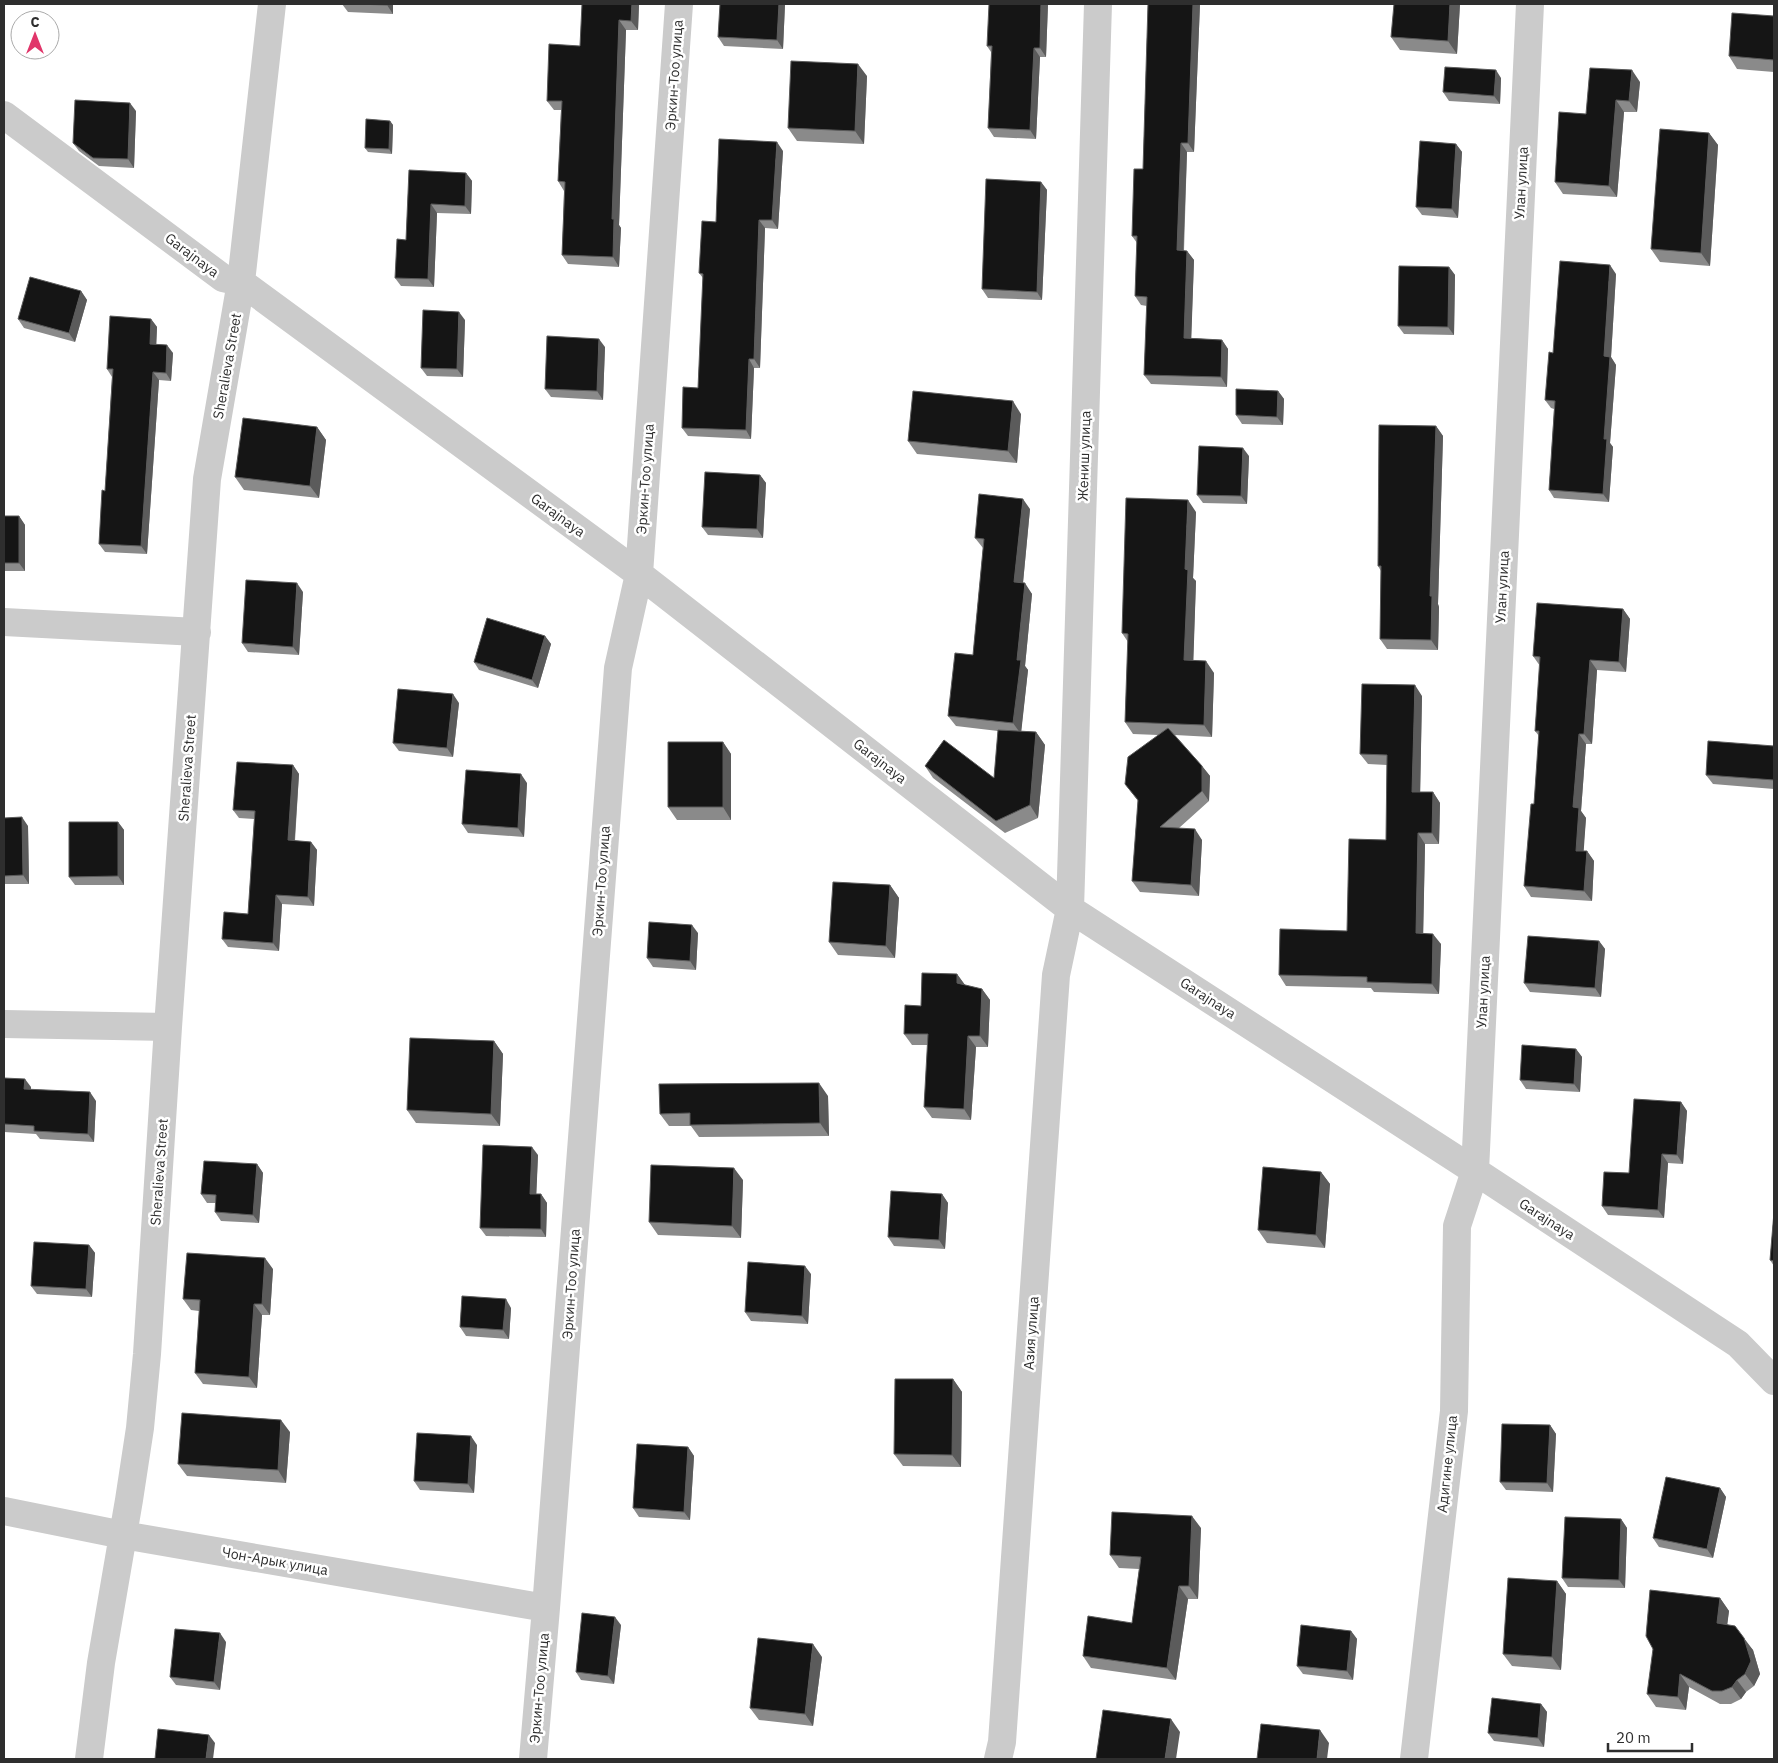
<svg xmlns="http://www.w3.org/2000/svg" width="1778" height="1763" font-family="'IBM Plex Sans',sans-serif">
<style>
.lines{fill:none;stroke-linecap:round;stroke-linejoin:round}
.minor{stroke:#cbcbcb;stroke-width:28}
.wall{fill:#8a8a8a}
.shaded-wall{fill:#5b5b5b}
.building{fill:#151515;stroke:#5b5b5b}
.labels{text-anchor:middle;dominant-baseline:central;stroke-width:5;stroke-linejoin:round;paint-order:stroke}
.street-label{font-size:14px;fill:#2e2e2e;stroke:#fff}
</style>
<rect width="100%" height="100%" fill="#fff"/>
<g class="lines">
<path class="minor" d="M4,115L223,278L241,282L639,574L1070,909L1475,1171L1738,1344L1774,1381
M4,622L197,632
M4,1024L168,1027
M4,1511L123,1535L546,1608
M89,1759L101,1663L129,1500L140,1428L147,1354L168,1027L207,479L241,282L272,4
M533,1759L546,1608L618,668L639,574L679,4
M998,1759L1002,1742L1056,975L1070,909L1098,4
M1414,1759L1454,1411L1457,1226L1475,1171L1530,4"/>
</g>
<path class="wall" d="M342,4H393V14L348,12Z
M639,4L638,30H626L619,225L621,228L619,267L568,264L562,255L564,191L558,181L561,110H554L547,101L580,46Z
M785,4L783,49L724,46L718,37Z
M1048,4L1046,57H1040L1036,139L994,137L988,128L991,52L987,46Z
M1148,4H1200L1194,152H1187L1184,251H1187L1194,260L1191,338L1222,340L1228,349L1227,387L1151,384L1144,375L1147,306L1141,305L1135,296L1137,243L1132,236L1143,169Z
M1460,4L1457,54L1400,50L1391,37Z
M1774,16V72L1737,69L1729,56Z
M867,76L864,144L797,141L788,128Z
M1501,78L1500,104L1449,101L1443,92Z
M1640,82L1637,112H1624L1617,197L1563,194L1555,182L1586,114Z
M136,111L134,168L99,166L79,151L73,143Z
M390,121L393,125L392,154L368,152L365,148Z
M1709,133L1718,145L1710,266L1660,262L1651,249Z
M1456,144L1462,152L1458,218L1422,215L1416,207Z
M783,151L778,229L765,228L760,368H754L751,439L688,436L682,428L698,388L703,278L699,273Z
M409,170L466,173L472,181L471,214L437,213L434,287L401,286L395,278L406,240Z
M1041,182L1047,190L1042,300L988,298L982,289Z
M1449,267L1455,275L1454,335L1404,334L1398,326Z
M1616,274L1611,357L1616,365L1610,443L1613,447L1609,502L1554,498L1549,490L1554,409L1551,408L1545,400L1553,353Z
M81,291L87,300L75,342L24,328L18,319Z
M151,319L157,327L156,344L173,353L171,381L159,380L147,554L105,552L99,544L105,491L112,377L107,369Z
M465,320L463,377L427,376L421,368Z
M605,347L603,400L551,397L545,389Z
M1278,391L1284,399L1283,425L1242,424L1236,415Z
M1021,414L1017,463L917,454L908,441Z
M1436,426L1443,436L1438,604L1439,607L1438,650L1387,649L1380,639L1381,571L1378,566Z
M317,427L326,440L319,498L244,490L235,477Z
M1249,456L1247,504L1203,503L1197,495Z
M760,475L766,483L763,538L708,535L702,527Z
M1030,509L1023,583L1032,594L1025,666L1028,670L1021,731L1036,732L1045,745L1038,818L1005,833L933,778L925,766L994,778L998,731L956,726L948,716L973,655L983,548L975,538Z
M1196,512L1193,578L1196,581L1193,661L1214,673L1212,737L1175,735L1202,766L1210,776L1209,801L1179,828L1202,840L1199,896L1140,892L1132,881L1138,801L1125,784L1158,735L1133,734L1125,722L1128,642L1122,633Z
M4,516H19L25,525V571H4Z
M303,592L299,655L248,652L242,643Z
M1623,609L1630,619L1626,672L1597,670L1592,744H1586L1581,811L1586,818L1583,851H1587L1594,861L1592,901L1531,897L1524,886L1534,804L1539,736L1535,731L1540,666L1533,656Z
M545,636L551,644L538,688L479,670L474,662Z
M1422,696L1420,792H1433L1440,803L1439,844H1425L1423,933L1441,944L1439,994L1374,992L1371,988L1286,986L1279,975L1347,931L1386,840L1387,765L1368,764L1360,754Z
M459,703L453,757L399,751L393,743Z
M723,742L731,754V820H677L668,807Z
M1774,746V789L1713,784L1706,775Z
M293,765L299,774L295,841L311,842L317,850L314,906L282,904L279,951L228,947L222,939L248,914L254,819L239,818L233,810Z
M527,783L524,837L468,833L462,824Z
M4,818L28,826L29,884H4Z
M118,822L124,830V885H75L69,877Z
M890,885L899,898L895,958L838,955L829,942Z
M698,933L696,970L653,967L647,958Z
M1599,941L1605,949L1601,997L1530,992L1524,983Z
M957,974L965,985L982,989L990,1000L988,1047H976L971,1120L932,1118L924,1107L928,1045H912L904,1034L921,1006Z
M494,1041L503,1054L500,1126L416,1123L407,1110Z
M1576,1049L1582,1057L1580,1092L1526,1089L1520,1080Z
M4,1078L31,1087V1089L96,1101L94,1142L40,1139L36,1134L4,1132Z
M828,1096L829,1136L699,1137L691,1126H669L660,1114Z
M1681,1102L1687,1111L1683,1164L1668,1163L1664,1218L1608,1215L1602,1206L1629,1173Z
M538,1155L536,1194H541L547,1203L546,1237L486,1236L480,1228Z
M257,1164L263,1173L259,1223L221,1221L215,1212L216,1203H207L201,1194Z
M1321,1172L1330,1184L1325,1248L1267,1243L1258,1230Z
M743,1180L741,1238L658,1235L649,1222Z
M942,1194L948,1203L945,1249L894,1246L888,1237Z
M1774,1212V1266L1770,1260Z
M89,1245L95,1253L92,1297L37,1294L31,1286Z
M273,1269L270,1315H262L257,1388L203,1384L195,1373L199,1311L191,1310L183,1299Z
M811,1274L808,1324L751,1321L745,1312Z
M511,1308L509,1339L466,1336L460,1327Z
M953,1379L962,1392L961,1467L903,1466L894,1454Z
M1550,1425L1556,1434L1553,1492L1506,1490L1500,1482Z
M290,1432L286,1483L187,1476L178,1464Z
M477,1445L474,1493L420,1490L414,1481Z
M688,1447L694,1456L690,1520L639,1517L633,1508Z
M1720,1488L1726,1497L1713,1558L1659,1547L1653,1538Z
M1621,1519L1627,1528L1625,1588L1568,1587L1562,1578Z
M1201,1528L1198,1599H1188L1176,1680L1091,1668L1083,1656L1132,1623L1139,1569L1119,1568L1110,1555Z
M1557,1581L1566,1594L1561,1670L1512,1666L1503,1654Z
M1720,1598L1729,1611L1727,1624L1753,1650L1760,1674L1754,1686L1746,1692L1741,1699L1731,1704H1720L1689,1687L1686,1710L1656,1707L1647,1694Z
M621,1625L614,1684L581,1680L576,1672Z
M1351,1631L1357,1639L1353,1680L1303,1674L1297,1666Z
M226,1642L220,1690L176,1685L170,1677Z
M822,1657L813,1726L759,1720L750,1708Z
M1541,1704L1547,1712L1544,1747L1494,1741L1488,1733Z"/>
<path class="shaded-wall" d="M387,4H393V14L387,5Z
M632,4H639L638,30L631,21Z
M779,4H785L783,49L777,40Z
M1041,4H1048L1046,57L1040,48Z
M1193,4H1200L1194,152L1188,143Z
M1450,4H1460L1457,54L1448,41Z
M619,20L626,30L619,225L621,228L619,267L613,257L612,219Z
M1034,48L1040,57L1036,139L1030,130Z
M858,64L867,76L864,144L855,131Z
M1496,70L1501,78L1500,104L1494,96Z
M1632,70L1640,82L1637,112L1629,101Z
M1616,100L1624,112L1617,197L1609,186Z
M130,103L136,111L134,168L128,159Z
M390,121L393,125L392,154L389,149Z
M1709,133L1718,145L1710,266L1701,253Z
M777,142L783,151L778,229L772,220Z
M1181,143L1187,152L1183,260L1177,250Z
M1456,144L1462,152L1458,218L1452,209Z
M466,173L472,181L471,214L465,206Z
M1041,182L1047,190L1042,300L1037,292Z
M431,204L437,213L434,287L428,279Z
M759,220L765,228L760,368L754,359Z
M1187,251L1194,260L1191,347L1184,338Z
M1610,265L1616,274L1611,357L1616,365L1610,443L1613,447L1609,502L1603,494L1604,356Z
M1449,267L1455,275L1454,335L1448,327Z
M81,291L87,300L75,342L69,333Z
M459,312L465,320L463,377L457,369Z
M151,319L157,327L156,353L150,344Z
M599,339L605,347L603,400L597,391Z
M1222,340L1228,349L1227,387L1221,377Z
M167,345L173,353L171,381L166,373Z
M749,359L754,368L751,439L746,430Z
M153,372L159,380L147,554L141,546Z
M1278,391L1284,399L1283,425L1277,417Z
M1013,401L1021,414L1017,463L1008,451Z
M1436,426L1443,436L1438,604L1439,607L1438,650L1431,640L1430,596Z
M317,427L326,440L319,498L310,486Z
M1243,448L1249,456L1247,504L1241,496Z
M760,475L766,483L763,538L757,529Z
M1023,499L1030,509L1022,593L1014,582Z
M1188,500L1196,512L1193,578L1196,581L1193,672L1184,660L1185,569Z
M19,516L25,525V571L19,563Z
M297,583L303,592L299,655L293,647Z
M1025,583L1032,594L1025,666L1028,670L1021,734L1013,723L1017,660Z
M1623,609L1630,619L1626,672L1619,662Z
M545,636L551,644L538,688L532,680Z
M1590,660L1597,670L1592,744L1584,734Z
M1206,661L1214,673L1212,737L1204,725Z
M1415,685L1422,696L1420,802L1412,792Z
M453,694L459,703L453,757L447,748Z
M1036,732L1045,745L1038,818L1030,805Z
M1579,734L1586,744L1581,811L1586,818L1583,861L1576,851L1573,807Z
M723,742L731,754V820L723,807Z
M293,765L299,774L294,849L288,840Z
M1202,766L1210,776L1209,801L1202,791Z
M521,774L527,783L524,837L518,828Z
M1433,792L1440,803L1439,844L1432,833Z
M22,817L28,826L29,884L23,875Z
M118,822L124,830V885L118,876Z
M1195,829L1202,840L1199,896L1191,885Z
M1418,833L1425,844L1423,944L1416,933Z
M311,842L317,850L314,906L308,897Z
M1587,851L1594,861L1592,901L1584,891Z
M890,885L899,898L895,958L886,946Z
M276,895L282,904L279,951L273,943Z
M692,925L698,933L696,970L690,961Z
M1433,934L1441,944L1439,994L1432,984Z
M1599,941L1605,949L1601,997L1595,988Z
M957,974L965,985L957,983Z
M982,989L990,1000L988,1047L980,1036Z
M968,1036L976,1047L971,1120L964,1109Z
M494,1041L503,1054L500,1126L491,1114Z
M1576,1049L1582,1057L1580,1092L1574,1084Z
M25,1079L31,1087L30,1097L24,1089Z
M819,1083L828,1096L829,1136L820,1123Z
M90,1092L96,1101L94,1142L88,1134Z
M1681,1102L1687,1111L1683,1164L1677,1155Z
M532,1147L538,1155L536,1203L530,1194Z
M1662,1154L1668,1163L1664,1218L1658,1210Z
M257,1164L263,1173L259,1223L253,1215Z
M734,1168L743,1180L741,1238L732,1226Z
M1321,1172L1330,1184L1325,1248L1316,1235Z
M541,1194L547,1203L546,1237L541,1229Z
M942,1194L948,1203L945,1249L939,1240Z
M89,1245L95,1253L92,1297L86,1289Z
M265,1258L273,1269L270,1315L262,1304Z
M805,1266L811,1274L808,1324L802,1316Z
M506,1299L511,1308L509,1339L503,1330Z
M254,1304L262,1315L257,1388L249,1377Z
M953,1379L962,1392L961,1467L952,1455Z
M281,1420L290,1432L286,1483L278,1470Z
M1550,1425L1556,1434L1553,1492L1547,1483Z
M471,1436L477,1445L474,1493L468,1484Z
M688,1447L694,1456L690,1520L684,1512Z
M1720,1488L1726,1497L1713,1558L1707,1549Z
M1192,1516L1201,1528L1198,1599L1189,1586Z
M1621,1519L1627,1528L1625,1588L1619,1580Z
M1557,1581L1566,1594L1561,1670L1552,1657Z
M1179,1586L1188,1599L1176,1680L1167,1668Z
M1720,1598L1729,1611L1726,1635L1717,1623Z
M615,1617L621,1625L614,1684L608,1676Z
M1351,1631L1357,1639L1353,1680L1347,1671Z
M220,1633L226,1642L220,1690L214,1682Z
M1744,1638L1753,1650L1760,1674L1754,1686L1745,1674Z
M813,1644L822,1657L813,1726L805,1714Z
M1680,1674L1689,1687L1686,1710L1678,1697Z
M1737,1680L1746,1692L1741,1699L1732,1687Z
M1541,1704L1547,1712L1544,1747L1538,1738Z
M1171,1719L1180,1732L1176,1759H1165Z
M1320,1730L1329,1743L1327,1759H1317Z
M209,1735L215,1743L213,1759H206Z"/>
<path class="building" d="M354,4H387V5Z
M582,4H632L631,21L619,20L612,219H614L613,257L562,255L565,182L558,181L562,101H547L549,44L580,46Z
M720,4H779L777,40L718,37Z
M989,4H1041L1040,48H1034L1030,130L988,128L992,46H987Z
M1148,4H1193L1188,143H1181L1177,250L1187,251L1184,338L1222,340L1221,377L1144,375L1147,297L1135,296L1137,236H1132L1134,169H1143Z
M1394,4H1450L1448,41L1391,37Z
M1732,13L1774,16V60L1729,56Z
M791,61L858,64L855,131L788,128Z
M1445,67L1496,70L1494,96L1443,92Z
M1590,68L1632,70L1629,101L1616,100L1609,186L1555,182L1559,112L1586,114Z
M75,100L130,103L128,159L93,158L73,143Z
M366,119L390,121L389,149L365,148Z
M1660,129L1709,133L1701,253L1651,249Z
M719,139L777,142L772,220H759L754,359H749L746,430L682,428L683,387L698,388L703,274L699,273L702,221L716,222Z
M1420,141L1456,144L1452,209L1416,207Z
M409,170L466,173L465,206L431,204L428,279L395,278L397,239L406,240Z
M986,179L1041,182L1037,292L982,289Z
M1560,261L1610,265L1604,356L1610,357L1604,439H1607L1603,494L1549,490L1555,401L1545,400L1549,352L1553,353Z
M1399,266L1449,267L1448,327L1398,326Z
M30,277L81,291L69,333L18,319Z
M423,310L459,312L457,369L421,368Z
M110,316L151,319L150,344L167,345L166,373L153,372L141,546L99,544L102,490L105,491L113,369H107Z
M547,336L599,339L597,391L545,389Z
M1236,389L1278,391L1277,417L1236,415Z
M913,391L1013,401L1008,451L908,441Z
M243,418L317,427L310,486L235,477Z
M1379,425L1436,426L1430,596H1432L1431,640L1380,639L1381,566H1378Z
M1199,446L1243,448L1241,496L1197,495Z
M705,472L760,475L757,529L702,527Z
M979,494L1023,499L1014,582L1025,583L1017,660H1021L1013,723L948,716L955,653L973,655L984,539L975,538Z
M1126,498L1188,500L1185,569L1188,570L1184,660L1206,661L1204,725L1125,722L1128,634L1122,633Z
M4,516H19V563H4Z
M246,580L297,583L293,647L242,643Z
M1537,603L1623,609L1619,662L1590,660L1584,734H1579L1573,807L1579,808L1576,851H1587L1584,891L1524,886L1531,804H1534L1539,731H1535L1540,657L1533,656Z
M487,618L545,636L532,680L474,662Z
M1362,684L1415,685L1412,792H1433L1432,833H1418L1416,933L1433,934L1432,984L1367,982V977L1279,975L1280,929L1347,931L1349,839L1386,840L1387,755L1360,754Z
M398,689L453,694L447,748L393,743Z
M1168,728L1202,766V791L1160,827L1195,829L1191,885L1132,881L1138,800L1125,784L1128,757Z
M998,730L1036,732L1030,805L996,821L925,766L944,740L994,778Z
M1708,741L1774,746V780L1706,775Z
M668,742H723V807H668Z
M237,762L293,765L288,840L311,842L308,897L276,895L273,943L222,939L224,912L248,914L255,811L233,810Z
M466,770L521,774L518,828L462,824Z
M22,817L23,875L4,876V818Z
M69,822H118V876L69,877Z
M833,882L890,885L886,946L829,942Z
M649,922L692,925L690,961L647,958Z
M1528,936L1599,941L1595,988L1524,983Z
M922,973L957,974V983L982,989L980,1036H968L964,1109L924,1107L928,1034H904L905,1005L921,1006Z
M410,1038L494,1041L491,1114L407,1110Z
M1522,1045L1576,1049L1574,1084L1520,1080Z
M4,1078L25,1079L24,1089L90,1092L88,1134L34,1131V1126L4,1124Z
M819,1083L820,1123L690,1125V1113L660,1114L659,1084Z
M1634,1099L1681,1102L1677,1155L1662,1154L1658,1210L1602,1206L1604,1172L1629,1173Z
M483,1145L532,1147L530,1194H541V1229L480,1228Z
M204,1161L257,1164L253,1215L215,1212L216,1195L201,1194Z
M651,1165L734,1168L732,1226L649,1222Z
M1263,1167L1321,1172L1316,1235L1258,1230Z
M891,1191L942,1194L939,1240L888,1237Z
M1774,1212V1261L1770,1260Z
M34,1242L89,1245L86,1289L31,1286Z
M187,1253L265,1258L262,1304H254L249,1377L195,1373L200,1300L183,1299Z
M748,1262L805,1266L802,1316L745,1312Z
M462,1296L506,1299L503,1330L460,1327Z
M895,1379H953L952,1455L894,1454Z
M182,1413L281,1420L278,1470L178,1464Z
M1502,1424L1550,1425L1547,1483L1500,1482Z
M417,1433L471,1436L468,1484L414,1481Z
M637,1444L688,1447L684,1512L633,1508Z
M1666,1477L1720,1488L1707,1549L1653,1538Z
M1112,1512L1192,1516L1189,1586H1179L1167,1668L1083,1656L1088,1616L1132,1623L1141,1557L1110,1555Z
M1565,1517L1621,1519L1619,1580L1562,1578Z
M1508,1578L1557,1581L1552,1657L1503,1654Z
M1650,1590L1720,1598L1717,1623L1735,1626L1744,1638L1751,1661L1745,1674L1737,1680L1732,1687L1722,1691H1712L1680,1674L1678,1697L1647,1694L1653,1649L1646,1636Z
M582,1613L615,1617L608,1676L576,1672Z
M1301,1625L1351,1631L1347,1671L1297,1666Z
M175,1629L220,1633L214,1682L170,1677Z
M758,1638L813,1644L805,1714L750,1708Z
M1492,1698L1541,1704L1538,1738L1488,1733Z
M1103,1710L1171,1719L1165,1759H1096Z
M1261,1724L1320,1730L1317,1759H1257Z
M158,1729L209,1735L206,1759H155Z"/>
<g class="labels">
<g class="street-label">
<text transform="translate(674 75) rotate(-86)">Эркин-Тоо улица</text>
<text transform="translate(1521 183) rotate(-87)">Улан улица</text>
<text transform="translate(192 255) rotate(37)">Garajnaya</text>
<text transform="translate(227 366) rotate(-80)">Sheralieva Street</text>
<text transform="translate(1084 456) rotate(-88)">Жениш улица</text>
<text transform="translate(645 479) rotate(-86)">Эркин-Тоо улица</text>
<text transform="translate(558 515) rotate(36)">Garajnaya</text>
<text transform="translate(1502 587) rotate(-87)">Улан улица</text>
<text transform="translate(880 761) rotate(38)">Garajnaya</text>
<text transform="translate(187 768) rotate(-86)">Sheralieva Street</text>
<text transform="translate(601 881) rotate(-86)">Эркин-Тоо улица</text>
<text transform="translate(1483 992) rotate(-87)">Улан улица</text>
<text transform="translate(1208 998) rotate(33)">Garajnaya</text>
<text transform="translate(159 1172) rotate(-86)">Sheralieva Street</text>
<text transform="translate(1547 1219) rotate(33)">Garajnaya</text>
<text transform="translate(571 1284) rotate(-86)">Эркин-Тоо улица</text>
<text transform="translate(1031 1333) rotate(-86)">Азия улица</text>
<text transform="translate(1447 1464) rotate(-84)">Адигине улица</text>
<text transform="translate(275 1561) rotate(10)">Чон-Арык улица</text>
<text transform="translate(539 1688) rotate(-85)">Эркин-Тоо улица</text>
</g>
</g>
<rect width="1778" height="1763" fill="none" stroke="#2e2e2e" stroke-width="10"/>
<g transform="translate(35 35)"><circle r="24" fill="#ffffff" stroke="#ababab"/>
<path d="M0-4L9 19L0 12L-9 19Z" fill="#e1356a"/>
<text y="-8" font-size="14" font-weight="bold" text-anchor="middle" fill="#2e2e2e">С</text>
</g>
<path d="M1608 1743v8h84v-8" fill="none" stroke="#2e2e2e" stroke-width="2.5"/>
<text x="1616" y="1743" font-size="15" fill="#2e2e2e" stroke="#ffffff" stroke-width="4" paint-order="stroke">20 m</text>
</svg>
